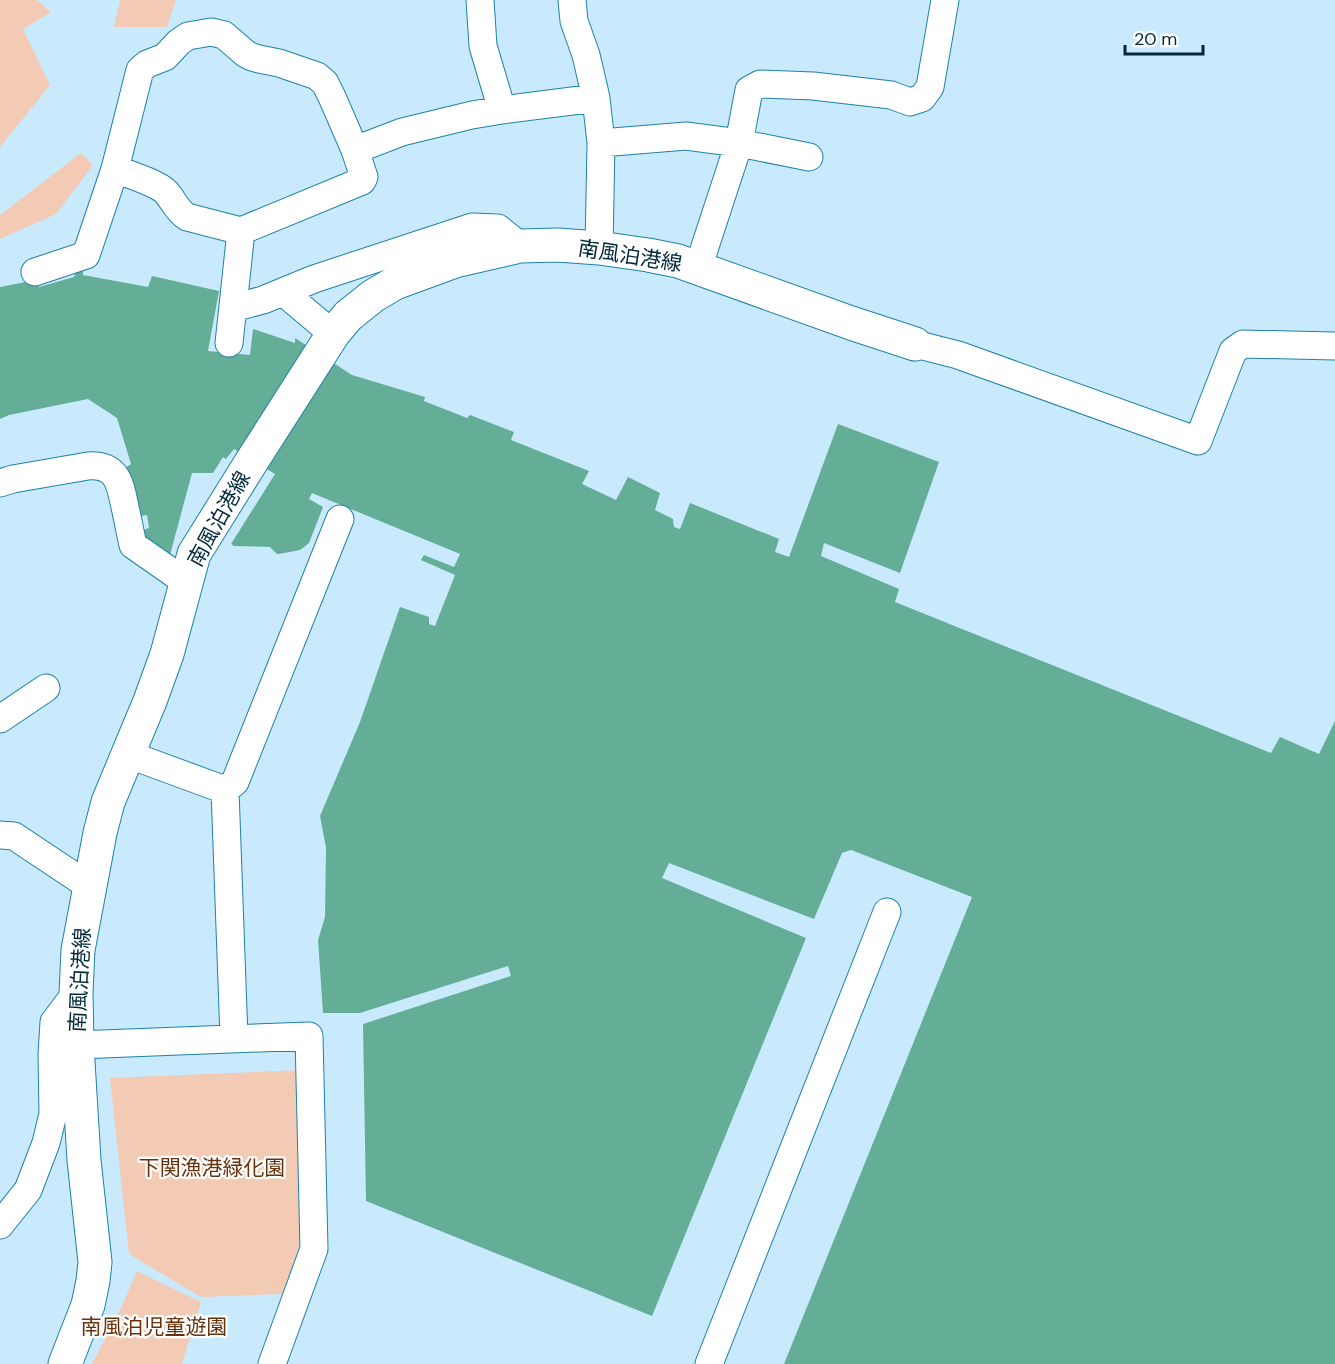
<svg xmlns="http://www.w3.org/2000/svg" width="1335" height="1364" font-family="'DM Sans','Noto Sans JP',sans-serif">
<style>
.green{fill:#f3cbb4}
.water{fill:#64ae97}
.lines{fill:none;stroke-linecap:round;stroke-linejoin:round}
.street-casing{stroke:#1d81a9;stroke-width:29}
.secondary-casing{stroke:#1d81a9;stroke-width:35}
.street{stroke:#fff;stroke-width:27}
.secondary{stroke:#fff;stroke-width:33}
.labels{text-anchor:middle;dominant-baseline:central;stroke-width:4.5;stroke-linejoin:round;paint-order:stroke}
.street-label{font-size:21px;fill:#01293a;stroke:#fff}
.park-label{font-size:21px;fill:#67320c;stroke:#fff}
</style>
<rect width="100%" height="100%" fill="#c9eafc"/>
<path class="green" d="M0,0H37L51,12L23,29L50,85L0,147Z
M120,0H176L167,27H114Z
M81,153L93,165L56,214L0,239V215Z
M301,1070L305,1232L285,1294L201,1297L129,1254L110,1078Z
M137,1271L201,1302L182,1364H92L121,1308Z"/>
<path class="water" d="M77,268L83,271V275L148,287L152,276L219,291L208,351L250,355L253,329L295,343V338L352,375L425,397L424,401L467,418L470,415L514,432L511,440L589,471L582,484L616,500L628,477L660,493L655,510L673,519L674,527L680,529L690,503L779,539L775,552L789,557L838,424L939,462L900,573L824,543L821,556L899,589L895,602L1271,753L1280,737L1319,754L1335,721V1364H784L972,897L851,850L842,853L814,919L669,863L662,878L806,938L652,1316L366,1201L363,1024L511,976L508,966L360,1013H323L318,940L325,917L326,848L320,816L360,722L400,607L429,617V624L435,626L455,575L421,560L424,555L454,567L460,554L312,493L309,499L323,507L309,543L300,550L279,554H277L270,547L234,546L231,544L275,474L234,449L226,459L223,457L213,473H192L170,555L138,532L149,528L147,515L134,517L124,469L131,464L117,418L88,399L9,415L0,419V287L36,280L39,287L74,277Z"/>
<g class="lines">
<defs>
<path id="street" d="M480,0L483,46L502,110
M572,0L574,21L586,55L596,98L601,143L599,248
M601,143L686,136L739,143L809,157
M355,150L402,132L472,115L502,110L596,98
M115,169C128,174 157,183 166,192C174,201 177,211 187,217L241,231
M698,268L739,143L749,90L760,84L813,86L891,95L910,102L922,98L930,87L945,0
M35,272L86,255L115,169L140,70L147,64L165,57L179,42L188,36L211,32L224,35L246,54L252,57L259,59L279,63L317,76L325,83L332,97L355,150L364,177L362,181L241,231L229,343
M283,292L333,334
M233,308L263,300L314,279L472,227L498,228L520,246
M915,344L958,355L1198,441L1233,351L1243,344L1335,346
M0,483L13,479L88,466C118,464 120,484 125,507C128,520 130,532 133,545L186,582
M0,719L46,688
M127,754L225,790L234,1038
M225,790L235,782L340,519
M0,835L14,836L89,886
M77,1045L309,1036L314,1249L272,1364
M0,1225L28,1190L46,1143L53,1114L52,1054L54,1022L76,993
M709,1364L887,912"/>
<path id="secondary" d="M65,1364L88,1305L93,1281L95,1262L84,1160L77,1045L76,993L78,950L100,833L108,802L150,701L167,654L194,554L250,464L333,334L348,316L373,296L395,283L455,261L520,246L558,245L599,248L648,255L678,261L851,323L915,344"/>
</defs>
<use href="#street" class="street-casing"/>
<use href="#secondary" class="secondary-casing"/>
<use href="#street" class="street"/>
<use href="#secondary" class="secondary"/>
</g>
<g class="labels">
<g class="street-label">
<text transform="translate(630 256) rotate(9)">南風泊港線</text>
<text transform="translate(219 519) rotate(-61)">南風泊港線</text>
<text transform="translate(80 980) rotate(-87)">南風泊港線</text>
</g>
<g class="park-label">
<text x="212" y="1168">下関漁港緑化園</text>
<text x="154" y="1327">南風泊児童遊園</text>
</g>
</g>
<path d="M1125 45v9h78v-9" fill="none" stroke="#01293a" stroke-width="3"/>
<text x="1134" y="45" font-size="18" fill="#01293a" stroke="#ffffff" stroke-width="4.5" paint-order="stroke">20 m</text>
</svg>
